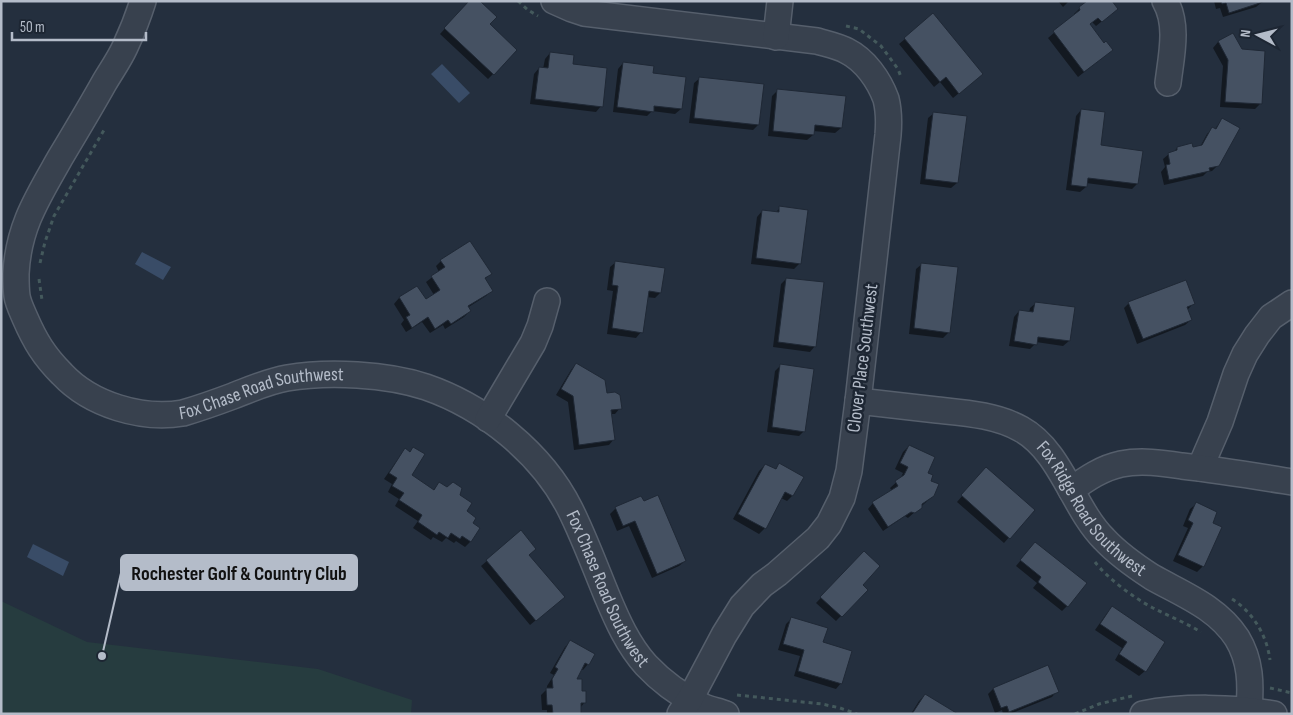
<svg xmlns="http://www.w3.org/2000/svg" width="1293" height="715" font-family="'Sofia Sans Condensed',sans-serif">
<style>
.green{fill:#263c3f}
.water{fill:#394c67}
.shadow{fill:#0007}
.building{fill:#455162;stroke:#1f2835}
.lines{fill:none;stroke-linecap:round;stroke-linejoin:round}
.minor-casing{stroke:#565f6c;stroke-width:28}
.path{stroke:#44595c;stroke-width:3;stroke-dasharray:4 4;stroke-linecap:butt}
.minor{stroke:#38414e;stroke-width:25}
.labels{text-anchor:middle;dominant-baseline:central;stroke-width:5;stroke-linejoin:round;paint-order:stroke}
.street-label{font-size:19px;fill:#b4bcc9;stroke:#1d2633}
.leader{fill:none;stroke:#b4bcc9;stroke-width:2}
.callout-dot{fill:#b4bcc9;stroke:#1d2633;stroke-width:2}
.callout{fill:#b4bcc9;stroke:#b4bcc9;stroke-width:2}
.callout-label{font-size:20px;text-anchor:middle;font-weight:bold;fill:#111}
</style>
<rect width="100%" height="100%" fill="#242f3e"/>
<path class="green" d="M1,601L87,642L318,669L412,700L411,714H1Z"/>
<path class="water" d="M442,64L470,93L459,103L431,74Z
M142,252L171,267L163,280L135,264Z
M33,544L69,562L63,576L27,557Z"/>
<path class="shadow" d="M470,1L488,24L493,74L488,79L440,34Z
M1058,1H1069L1063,7Z
M1214,1H1261L1262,2L1256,7L1223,17L1220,8L1216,9Z
M1080,8L1111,14L1096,26L1092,22L1089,25L1104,44L1112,50L1078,77L1048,38L1075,15L1074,14Z
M1233,34L1241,51L1260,104L1255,109L1220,107L1223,66L1213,48L1218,42Z
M905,39L976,79L953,98L940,82L934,87L899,44Z
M550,53L571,65L601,106L596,112L530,104L534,74L539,68L543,69L545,59Z
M623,63L652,74L681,109L675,114L652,111L647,116L613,112L618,69Z
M700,78L758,125L753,130L689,123L694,83Z
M778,90L841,128L835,133L813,131V135L807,140L768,136L772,96Z
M1081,110L1099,146L1137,184L1132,189L1086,183V187L1080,192L1066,190L1076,116Z
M934,113L957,183L951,188L920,184L928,118Z
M1222,120L1218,165L1212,171L1207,172L1203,176L1164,185L1161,172L1165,167L1163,159L1169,154L1173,153L1177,148H1192L1200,147L1207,134L1212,129L1214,130Z
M780,208L800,263L794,269L751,264L757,217L762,211L775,213Z
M441,261L490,274L484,280L491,291L486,296L467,308L470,311L464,317L445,329L443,325L430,333L422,322L406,332L401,324L404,320L394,304L399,298L417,287L425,301L434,295L426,282L439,272L436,266Z
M616,262L660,293L655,298L646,297L641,332L636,338L607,334L613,291L607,290L610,267Z
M922,264L949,332L943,338L909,334L916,269Z
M786,279L815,346L810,352L773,347L781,284Z
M1036,303L1069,341L1063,346L1036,342L1035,344L1030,349L1009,346L1014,317L1019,311L1029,313L1030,308Z
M1129,303H1194L1187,310L1191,320L1185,325L1137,344L1124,308Z
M576,364L620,408L615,414H611L614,439L609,445L574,450L568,402L556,395L571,370Z
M781,365L804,431L799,436L767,432L775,371Z
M909,446L926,474L929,481L933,496L908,518L905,516L883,531L868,509L873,503L892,491L890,488L900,479L903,473L895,469L903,452Z
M414,448L410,475L433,490L439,484L458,496L471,524L478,528L470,542L465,547L456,541L454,543L446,538L442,542L433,537L431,540L413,528L418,521L395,506L399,499L388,492L392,484L384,479L400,456L405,450L409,453Z
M765,465L774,470L779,465L792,496L787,501L781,498L765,528L759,534L733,519L759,471Z
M981,474L1033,510L1004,543L957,502Z
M640,497L685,561L679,566L652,578L629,526L617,531L610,514L616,508Z
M1196,504L1211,523L1203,566L1197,572L1173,561L1188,528L1183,526L1190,509Z
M521,532L528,555L558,602L530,625L481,566Z
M1030,549L1067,606L1062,611L1033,588L1037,583L1016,566Z
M864,553L861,585L866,590L836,621L816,603Z
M1112,608L1145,671L1139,676L1115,660L1122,648L1095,630L1107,613Z
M791,619L822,643L841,683L836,689L794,676L800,656L778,650L786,624Z
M570,642L588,664L583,670L581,669L574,680L585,702L580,708V714H547V710H542L541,695L547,689V686L554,675L550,673L565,647Z
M993,689L1057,691L1052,697L1010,714H1003L1002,710L995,713L988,694Z
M925,695L955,714H911L919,701Z"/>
<path class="building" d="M469,1H480L497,17L490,24L517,50L494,75L444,28Z
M1087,1H1112L1118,9L1102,22L1098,18L1090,24L1104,43L1106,41L1113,50L1084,72L1053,31L1080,10L1079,7Z
M1221,1H1263V2L1229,13L1226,3L1222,4Z
M933,13L983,74L959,94L946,77L940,82L904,38Z
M1233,33L1242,49L1265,51L1262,104L1225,102L1228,60L1218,41Z
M550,52L574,55L573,64L607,68L603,107L535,99L539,67L548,68Z
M623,62L654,66L653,73L686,77L682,109L654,106V112L617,107Z
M699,77L764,84L759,125L694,118Z
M777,89L846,96L842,128L815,125L814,135L773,131Z
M1081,109L1105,112L1101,145L1143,151L1138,184L1088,178L1087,187L1071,185Z
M933,112L967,116L958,183L925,179Z
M1222,118L1240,128L1219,166L1209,168L1210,171L1169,180L1166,165L1170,164L1168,153L1177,150V147L1192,143L1193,147L1202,145L1212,127L1216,129Z
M779,206L808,210L801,264L756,258L762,210L779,212Z
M470,241L492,274L485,278L493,291L468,306L471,311L451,324L448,320L435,329L428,317L412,328L406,317L410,315L399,297L417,286L426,299L440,290L431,276L445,267L440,260Z
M615,261L665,268L661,293L649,291L643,333L612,328L618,286L612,285Z
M921,263L958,267L950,333L914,328Z
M786,278L824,282L816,347L778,342Z
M1186,280L1195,304L1187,307L1192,320L1143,339L1128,302Z
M1035,302L1075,307L1070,341L1038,337L1037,345L1014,341L1019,310L1033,312Z
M576,363L605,380L607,393L615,392L620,395L622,409L611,410L615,440L579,445L573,396L561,389Z
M780,364L814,369L805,432L772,427Z
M909,445L935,457L928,473L933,475L931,481L939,484L934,496L922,504V508L915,513L911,512L888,527L872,502L898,486L895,481L904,475L908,467L900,463Z
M413,447L425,454L412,475L434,490L439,482L447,487L453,482L462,488L460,495L472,503L467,511L476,518L473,523L480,528L471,542L462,536L460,539L451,533L448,538L439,532L437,535L418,522L422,515L399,500L404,493L392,486L397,478L389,473L405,448L410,452Z
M779,463L804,477L793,496L785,492L766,529L738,514L765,464L776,469Z
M986,467L1035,510L1010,539L961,495Z
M658,495L686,561L657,574L635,521L623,526L615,507L641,496L644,501Z
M1196,502L1217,512L1213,523L1222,527L1204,567L1178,555L1193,523L1188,520Z
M521,530L536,549L529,555L565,597L536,621L486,560Z
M1035,542L1087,583L1068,607L1038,582L1041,577L1020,560Z
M864,551L880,566L863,585L868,590L842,617L820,597Z
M1112,606L1165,642L1146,672L1119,654L1127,642L1100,624Z
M791,617L828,628L823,642L852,651L842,684L798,671L804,650L783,644Z
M570,640L595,654L589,665L585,663L577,679H582V691H586V703H581V714H553L552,705H547L546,688H553L552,679L558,669L555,667Z
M1048,665L1059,692L1009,712L1007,706L1001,708L993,688Z
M925,694L958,714H912Z"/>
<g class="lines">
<defs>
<g id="minor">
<path id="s1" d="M143,1C138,17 132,32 125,47C119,60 111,71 104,83C90,108 75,133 60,158C38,197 18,227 16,274C16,281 16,289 17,296C18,303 22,311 25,318C35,341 44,356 62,374C91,405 142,420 183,413C200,408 217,402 233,396C251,389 269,381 287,378C328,371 387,374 426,387C484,407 542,453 570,509C584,537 595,567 607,596C617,620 628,645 646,665C662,682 683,697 704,707C711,710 719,711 726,714"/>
<path d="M554,1L572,9L584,13L817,41C827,44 838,46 847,51C865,60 879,80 886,99C889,111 889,123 888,135L858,401L849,471L842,498L829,524L818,538L777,574L762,585L742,606L724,635L690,699L680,714"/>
<path d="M1165,1C1179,25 1171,57 1168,83"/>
<path d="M776,37L780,1"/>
<path id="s2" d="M858,401C885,404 911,407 937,410C966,413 996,415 1021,429C1061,451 1073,508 1104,539C1118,554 1135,566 1152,577C1182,594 1217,607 1237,638C1251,661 1251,684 1249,711"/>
<path d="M488,419L533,343L540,326L547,301"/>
<path d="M1200,468L1220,422L1236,374L1245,354L1257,335L1271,317L1292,303"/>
<path d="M1071,490C1086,479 1102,468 1121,464C1141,460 1162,463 1182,466C1219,470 1255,476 1292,482"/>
<path d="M1143,714C1181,706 1235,707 1274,714"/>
</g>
</defs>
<use href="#minor" class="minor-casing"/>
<path class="path" d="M518,1L528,10L538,16
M846,26L859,29L881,46L898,69L901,77
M40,263L45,242L54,216L104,130
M39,279L42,300
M1095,562C1107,578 1134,598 1153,608C1169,616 1186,623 1201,632
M1232,599C1253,612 1267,636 1270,660
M1270,688L1292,693
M737,695L822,704L840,708L857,714
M1075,714L1099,704L1132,696"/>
<use href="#minor" class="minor"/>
</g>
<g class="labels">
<g class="street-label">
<text transform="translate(863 358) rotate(-83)">Clover Place Southwest</text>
<text stroke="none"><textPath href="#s1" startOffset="630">Fox Chase Road Southwest</textPath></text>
<text stroke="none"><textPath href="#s2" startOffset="274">Fox Ridge Road Southwest</textPath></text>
<text stroke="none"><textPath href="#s1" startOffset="1080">Fox Chase Road Southwest</textPath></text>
</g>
</g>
<path class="leader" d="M102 656L121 573"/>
<circle class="callout-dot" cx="102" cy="656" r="5"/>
<rect class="callout" x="121" y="555" width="236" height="35" rx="5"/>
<g class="callout-label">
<text x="239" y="580">Rochester Golf &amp; Country Club</text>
</g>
<rect width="1293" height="715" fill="none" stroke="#b4bcc9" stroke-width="5"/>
<g transform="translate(1258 35) rotate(277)" stroke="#1d2633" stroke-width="4" paint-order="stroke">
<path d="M0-4L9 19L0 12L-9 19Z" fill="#b4bcc9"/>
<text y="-8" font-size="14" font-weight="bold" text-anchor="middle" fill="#b4bcc9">N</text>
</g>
<path d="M12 32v8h134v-8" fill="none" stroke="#b4bcc9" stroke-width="2.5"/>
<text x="20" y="32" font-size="15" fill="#b4bcc9" stroke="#1d2633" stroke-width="4" paint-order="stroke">50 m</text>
</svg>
